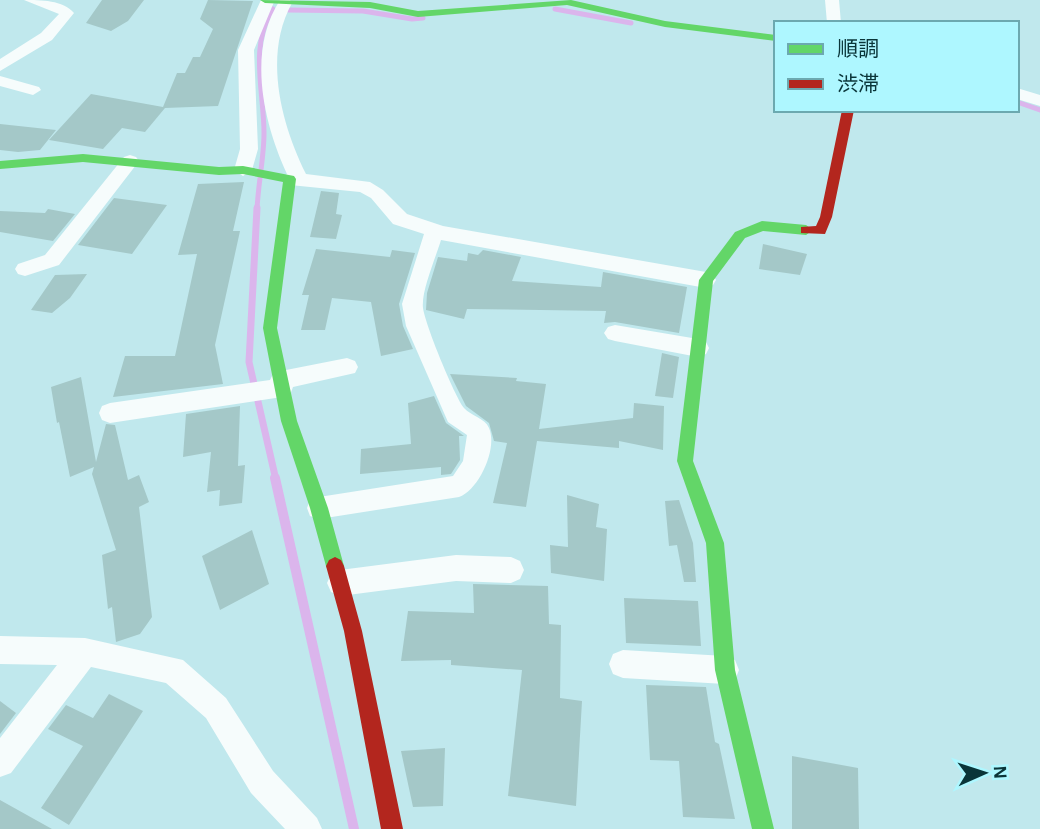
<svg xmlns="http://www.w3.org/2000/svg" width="1040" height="829" font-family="'Alegreya Sans','Noto Sans JP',sans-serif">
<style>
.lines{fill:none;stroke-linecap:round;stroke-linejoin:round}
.stream-far2{stroke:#dbb5ec;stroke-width:5}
.stream-far1{stroke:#dbb5ec;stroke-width:7}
.stream{stroke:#dbb5ec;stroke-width:10}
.building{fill:#a4c8c8}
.street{fill:#f6fcfc;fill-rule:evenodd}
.fast{fill:#63d668;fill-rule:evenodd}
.jam{fill:#b3261e;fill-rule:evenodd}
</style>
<rect width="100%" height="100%" fill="#c0e8ed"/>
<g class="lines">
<path class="stream-far2" d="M555,9L631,23
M288,10L363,11L412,19L423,18
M1017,102L1040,110
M257,210C258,184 264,158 264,133C264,92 249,45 273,9"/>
<path class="stream-far1" d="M257,208L249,362L276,480"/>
<path class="stream" d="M275,478L354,829"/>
</g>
<path class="building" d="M102,0H144L128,21L111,31L86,23Z
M208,0L253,1L218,106L165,108L145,132L122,128L103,149L49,140L91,94L163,107L177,73H185L193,57H200L213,29L200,19Z
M0,124L56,130L40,150L18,152L0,150Z
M244,182L233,231H240L215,345L223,384L113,397L125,356H175L197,254L178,255L198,184Z
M321,191L339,193L336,214L342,215L336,239L310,237Z
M114,198L167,205L132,254L78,245Z
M48,209L75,214L53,241L0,232V211L45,213Z
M763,244L807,254L800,275L759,269Z
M316,249L390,257L392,250L415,253L399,304L403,326L413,349L381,356L371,302L332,298L325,330H301L309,295H302Z
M483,250L521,257L512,281L601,287L603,272L687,287L679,333L615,322L604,323L606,311L467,309L464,319L426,310L427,293L438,257L467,261L468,253L478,255Z
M87,274L70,298L52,313L31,310L55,275Z
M662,353L679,357L673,398L655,396Z
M450,374L517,378L516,381L546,384L539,429L633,418L634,403L664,406L663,450L619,441V448L537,441L526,507L493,503L507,443L494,441L489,423L466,406Z
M81,377L96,462L106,424L115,425L128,480L139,475L149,502L139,507L152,617L140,634L116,642L112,607L108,609L102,555L116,550L92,474L94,467L70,477L59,422L57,423L51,387Z
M434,396L446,423L464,436H459L460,460L451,474L441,475V467L360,474L361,449L411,444L408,403Z
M240,406L238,466L245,465L242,503L219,506L220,490L207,492L211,452L183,457L186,414Z
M567,495L599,504L596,527L607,529L604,581L551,573L550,545L568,547Z
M679,500L693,543L696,582H684L677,545L669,546L665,501Z
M252,530L269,584L220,610L202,556Z
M473,584L548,586L549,624L561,625L560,698L582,701L576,806L508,796L522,670L451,665V660L401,661L408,611L474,613Z
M624,598L698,601L701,646L626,643Z
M646,685L706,687L715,742L719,744L735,819L683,817L679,761L650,760Z
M109,694L143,711L69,825L41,808L83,746L48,729L66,705L93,718Z
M0,701L16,713L0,734Z
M445,748L443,806L413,807L401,751Z
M792,756L858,768L859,829H792Z
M0,800L52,829H0Z"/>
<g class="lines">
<path class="street" d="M24,0C41,0 63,0 74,13L52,40L0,71V59L41,33L59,14Z
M261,0L274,2L254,50L258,149L252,170L243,176L234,170L240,149L238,50Z
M280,0H290L292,3C263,55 281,124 306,174L370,182L383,190L407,214L443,226L706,272L713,275L716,280L713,285L706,288L441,240C436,257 421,291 423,308C425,324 454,395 464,408C471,416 485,418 489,428C498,448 479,490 459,497L319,519L310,516L307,508L310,500L319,497L453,476L463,461L467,435L448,422L406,326L402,304L424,234L393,224L371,198L360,192L290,185L281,179L287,174C263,122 247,51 280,0Z
M825,0H839L841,23H827Z
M0,76L39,87L41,90L33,95L0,86Z
M1017,88L1040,95V106L1017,99Z
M130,155L136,157L139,161L136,165L59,265L25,276L18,274L15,269L18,264L45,255L124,157Z
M615,325L698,339L706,342L709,348L706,354L698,357L615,341L608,339L604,333L608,327Z
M347,358L355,361L358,367L355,373L293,387L290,395L282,397L110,423L102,420L99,413L102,406L110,403L270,380L273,374L281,371Z
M456,555L511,557L520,561L524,570L520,579L511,583L456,581L340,596L331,592L327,583L331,574L340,570Z
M0,636L85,638L183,660L226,698L273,771L317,818L322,829H285L251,793L206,718L166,683L91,667L11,773L0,777V738L57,665L0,664Z
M623,650L725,656L735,660L739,670L735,680L725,684L623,678L613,674L609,664L613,654Z"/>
<path class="fast" d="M260,0L370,2L418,11L571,0L665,21L776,35V41L665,27L567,5L418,17L370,8L265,3Z
M83,154L219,167L243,166L294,176L296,179L277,328L297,421L328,508L344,566L341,572L335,575L329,572L326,566L310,508L281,421L263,328L283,182L243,174L219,175L83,162L0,169V161Z
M762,221L806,225L813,230L806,235L763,231L745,238L713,281L693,461L724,543L735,670L774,829H752L715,670L706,543L677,461L699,280L735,232Z"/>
<path class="jam" d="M842,110H854L832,217L825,234L801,233V227L816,226L820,217Z
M335,557L341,560L344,566L362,631L403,829H381L344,631L326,566L329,560Z"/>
</g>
<rect x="774" y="21" width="245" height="91" fill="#aef7ff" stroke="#6ca9b0" stroke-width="2"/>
<rect x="788" y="44" width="35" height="10" fill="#63d668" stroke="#6ca9b0" stroke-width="2"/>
<text x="837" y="56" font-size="21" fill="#0a3539">順調</text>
<rect x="788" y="79" width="35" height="10" fill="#b3261e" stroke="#6ca9b0" stroke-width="2"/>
<text x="837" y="91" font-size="21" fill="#0a3539">渋滞</text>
<g transform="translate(984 773) rotate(87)" stroke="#aef7ff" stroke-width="5" paint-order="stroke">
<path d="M0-5L12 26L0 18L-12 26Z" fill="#0a3539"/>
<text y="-10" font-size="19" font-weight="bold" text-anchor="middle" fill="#0a3539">N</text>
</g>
</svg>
